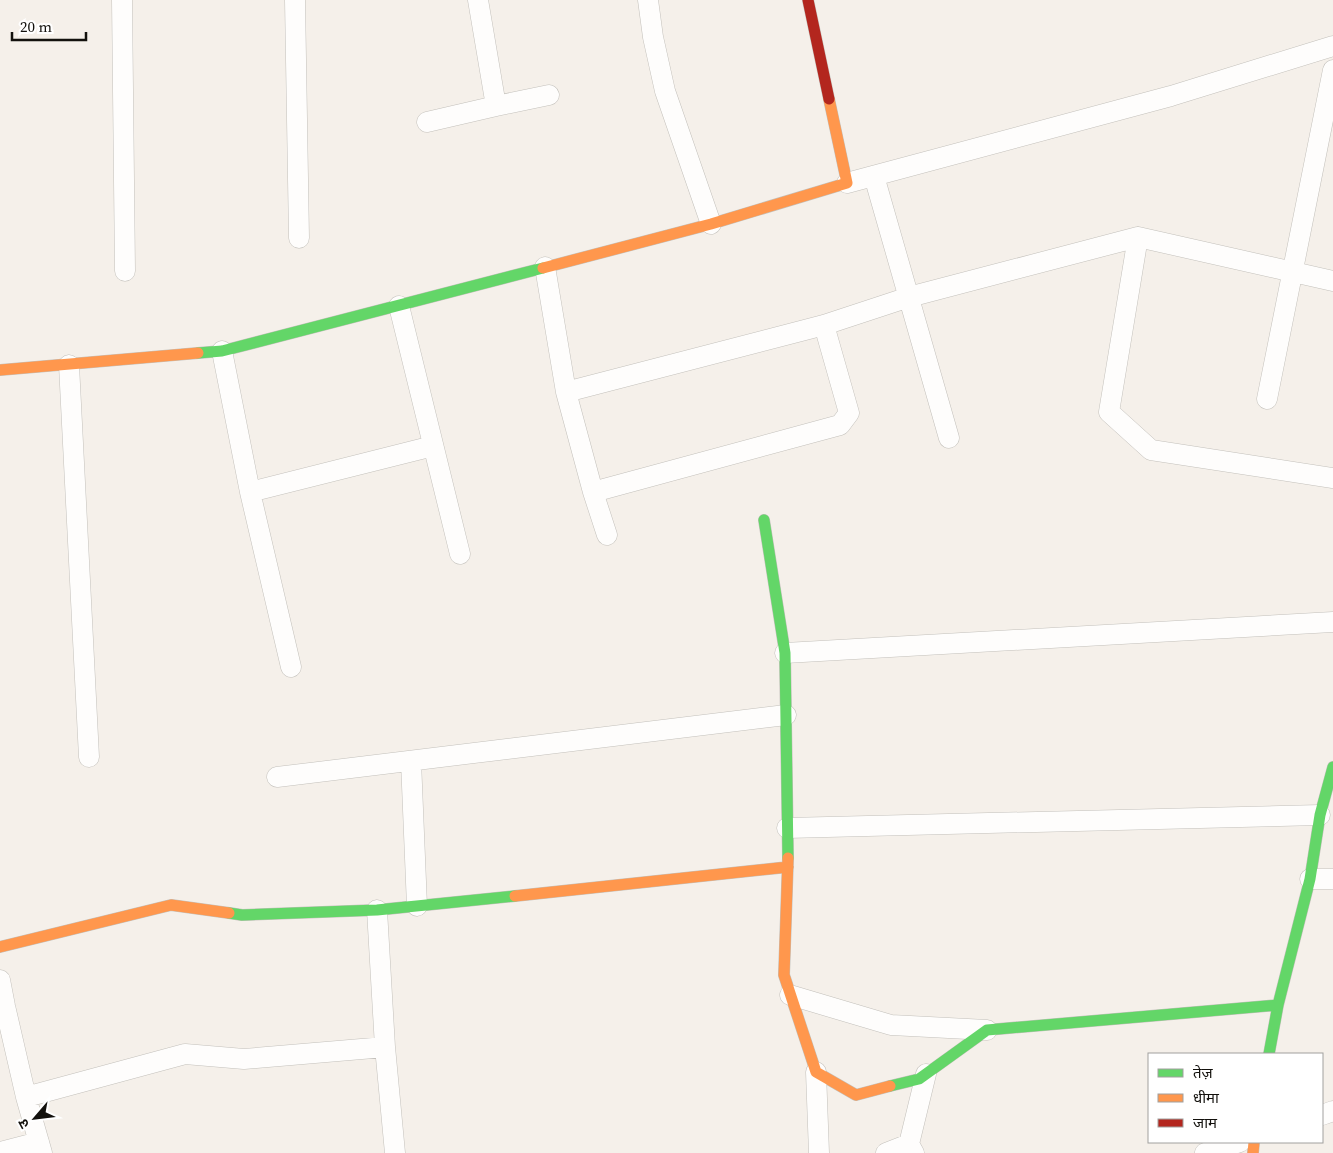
<svg xmlns="http://www.w3.org/2000/svg" width="1333" height="1153" font-family="'Source Serif 4','Noto Sans Devanagari',serif">
<style>
.lines{fill:none;stroke-linecap:round;stroke-linejoin:round}
.street-casing{stroke:#c3c0bb;stroke-width:21}
.fast-casing{stroke:#c3c0bb;stroke-width:12}
.slow-casing{stroke:#c3c0bb;stroke-width:12}
.jam-casing{stroke:#c3c0bb;stroke-width:12}
.street{stroke:#fefdfc;stroke-width:20}
.fast{stroke:#63d668;stroke-width:11}
.slow{stroke:#ff974d;stroke-width:11}
.jam{stroke:#b3261e;stroke-width:11}
</style>
<rect width="100%" height="100%" fill="#f5f0ea"/>
<g class="lines">
<defs>
<path id="street" d="M122,0L125,271
M295,0L299,238
M648,0L653,37L665,91L711,224
M496,106L549,95
M427,122L496,106L478,0
M874,176L949,438
M847,183L1171,96L1333,46
M1138,237L1109,412L1151,450L1333,478
M545,267L566,392L593,492L607,535
M399,306L460,554
M222,351L250,492L291,667
M69,365L89,757
M566,392L824,325L909,297L1138,237L1333,281
M1267,399L1333,70
M250,492L433,446
M593,492L840,425L849,413L824,325
M785,653L1333,622
M411,761L417,906
M277,777L786,715
M787,828L1320,815
M1310,879H1333
M377,910L385,1047L395,1153
M0,980L5,1006L26,1097L42,1153
M790,995L891,1025L987,1030
M816,1072L819,1153
M26,1097L185,1054L244,1059L385,1047
M1322,1115L1333,1111
M0,1152L39,1142
M886,1153L909,1144
M914,1153L909,1144L926,1074
M1205,1153L1240,1142"/>
<path id="fast" d="M198,353L222,351L543,268
M764,520L785,653L788,858
M229,913L242,915L377,910L515,896
M1269,1054L1278,1005L1310,879L1320,815L1333,767
M890,1086L919,1079L987,1030L1278,1005"/>
<path id="slow" d="M543,268L711,224L847,183L829,99
M0,370L198,353
M788,858L784,975L816,1072L856,1095L890,1086
M515,896L788,867
M0,947L171,905L229,913
M1253,1153L1254,1142"/>
<path id="jam" d="M808,0L829,99"/>
</defs>
<use href="#street" class="street-casing"/>
<use href="#fast" class="fast-casing"/>
<use href="#slow" class="slow-casing"/>
<use href="#jam" class="jam-casing"/>
<use href="#street" class="street"/>
<use href="#fast" class="fast"/>
<use href="#slow" class="slow"/>
<use href="#jam" class="jam"/>
</g>
<rect x="1148" y="1053" width="175" height="90" fill="#ffffff" stroke="#a1a09e"/>
<rect x="1158" y="1069" width="25" height="8" fill="#63d668" stroke="#a1a09e"/>
<text x="1193" y="1078" font-size="15" fill="#13110d">तेज़</text>
<rect x="1158" y="1094" width="25" height="8" fill="#ff974d" stroke="#a1a09e"/>
<text x="1193" y="1103" font-size="15" fill="#13110d">धीमा</text>
<rect x="1158" y="1119" width="25" height="8" fill="#b3261e" stroke="#a1a09e"/>
<text x="1193" y="1128" font-size="15" fill="#13110d">जाम</text>
<g transform="translate(35 1118) rotate(242)" stroke="#ffffff" stroke-width="4" paint-order="stroke">
<path d="M0-4L9 19L0 12L-9 19Z" fill="#13110d"/>
<text y="-8" font-size="14" font-weight="bold" text-anchor="middle" fill="#13110d">उ</text>
</g>
<path d="M12 32v8h74v-8" fill="none" stroke="#13110d" stroke-width="2.5"/>
<text x="20" y="32" font-size="15" fill="#13110d" stroke="#ffffff" stroke-width="4" paint-order="stroke">20 m</text>
</svg>
